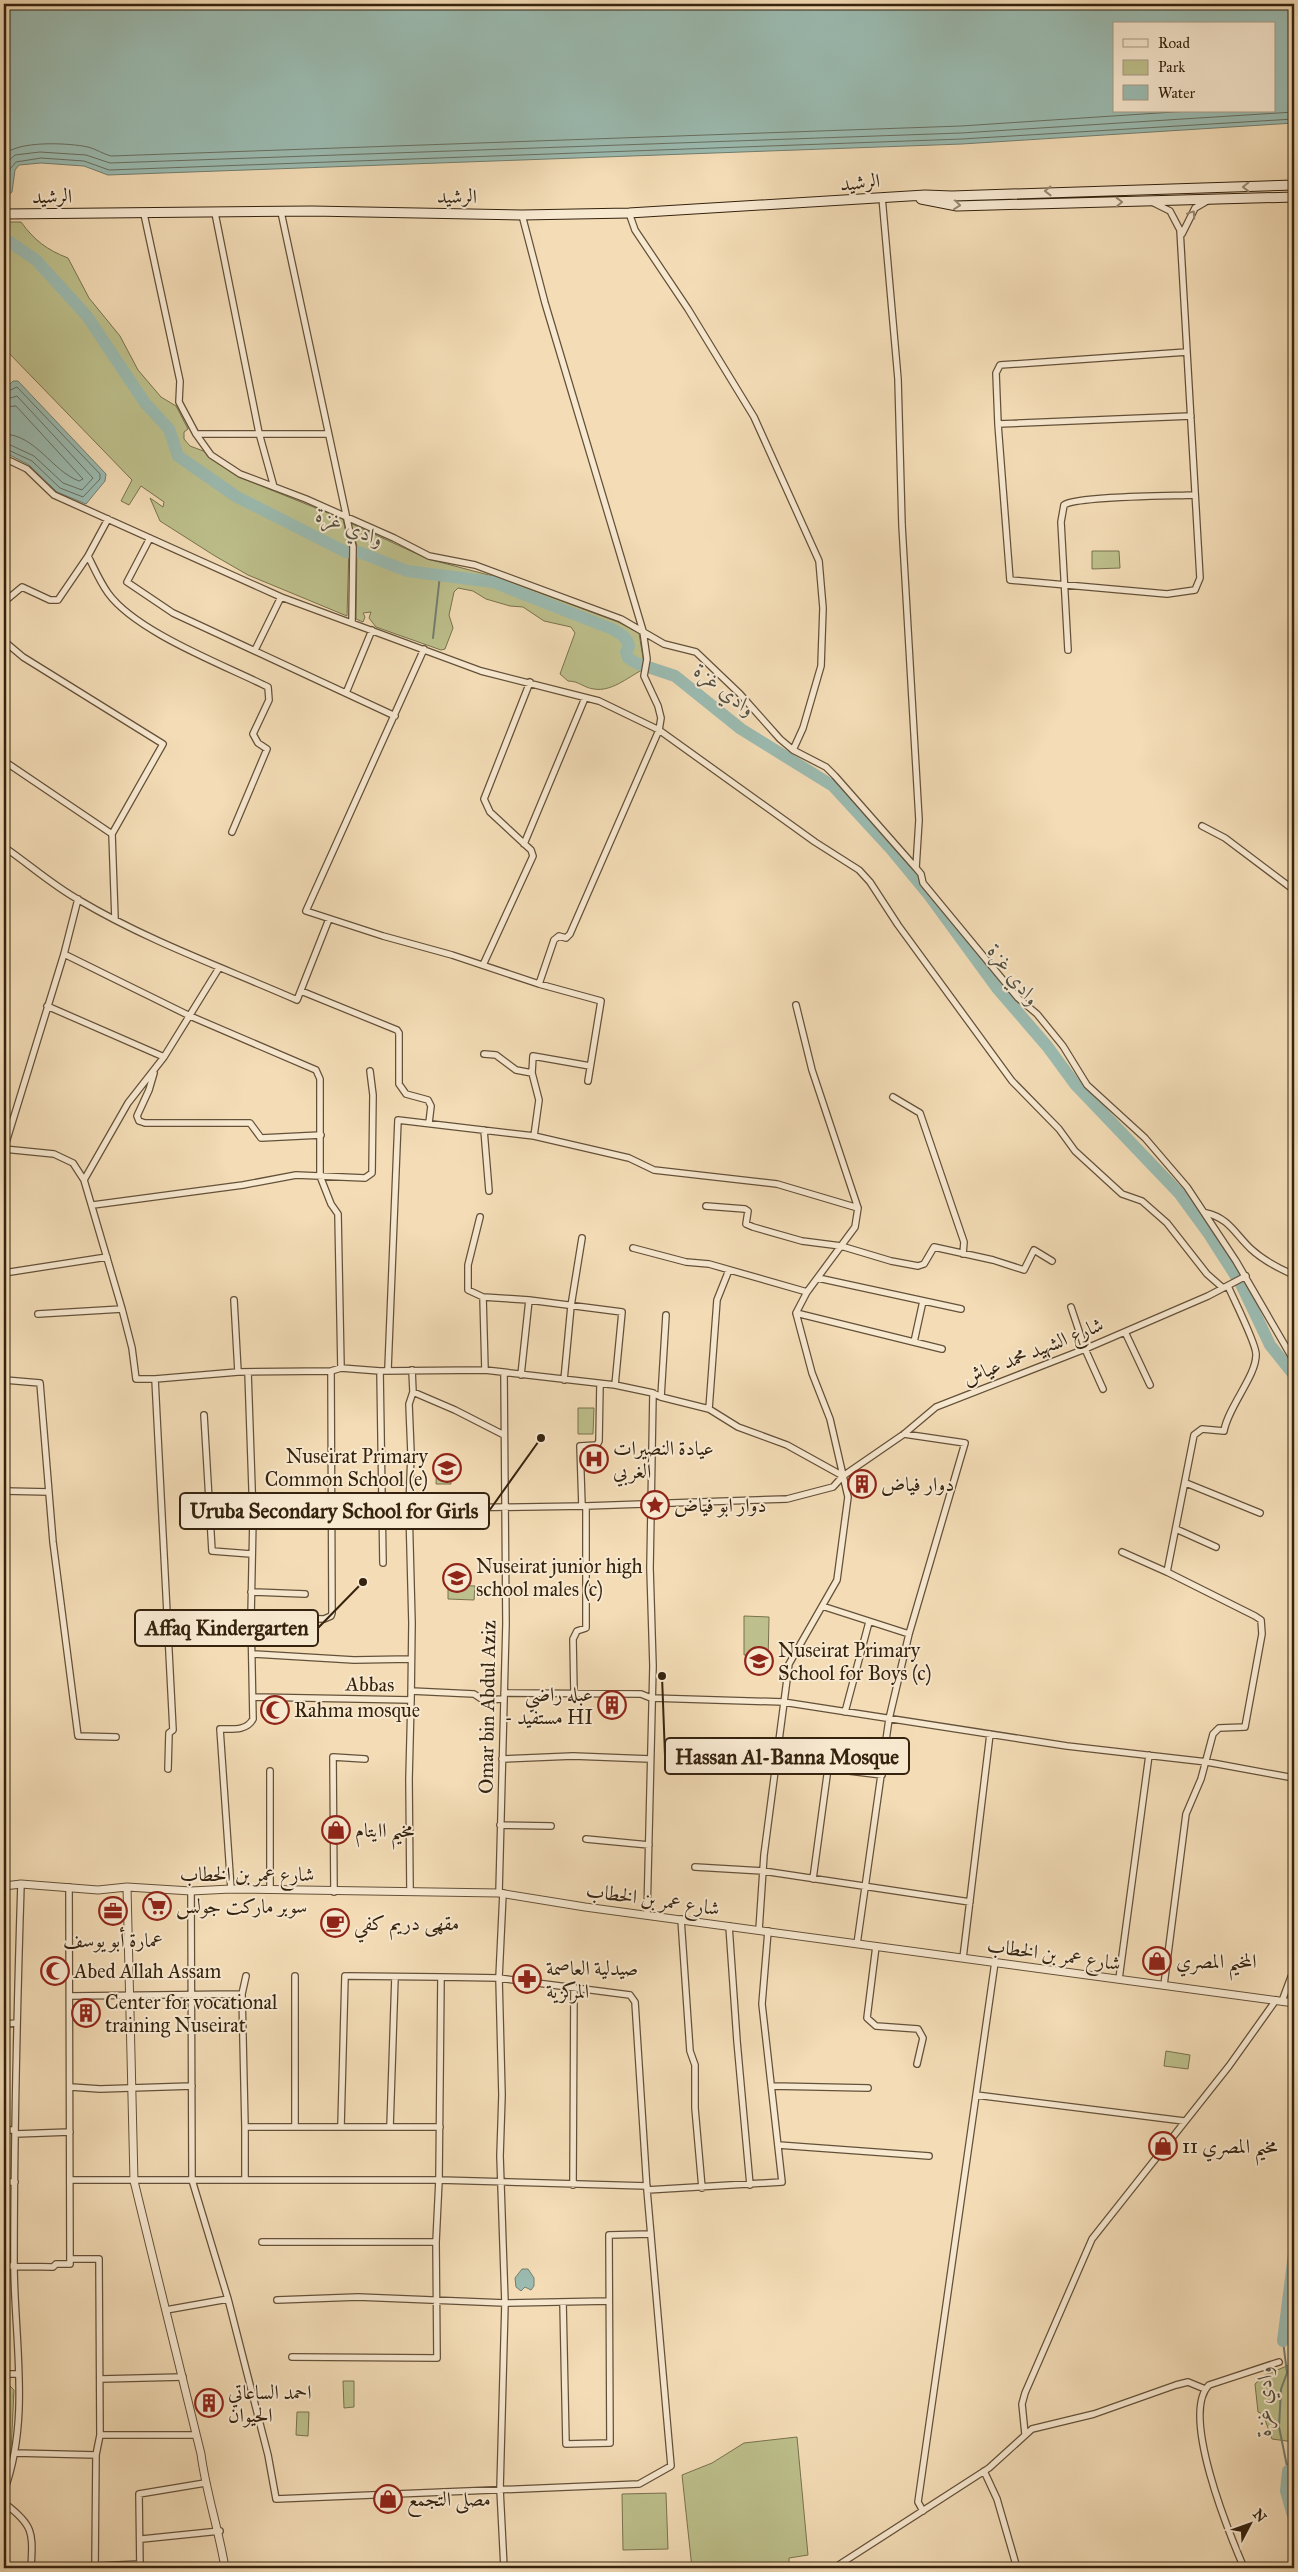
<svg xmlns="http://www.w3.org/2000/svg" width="1298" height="2572" font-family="'IM FELL Great Primer',Amiri,serif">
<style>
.green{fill:#bdc08c;stroke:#79724e}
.cemetery{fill:url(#cemetery-stones);stroke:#79724e}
.water{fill:#9bbbb1;stroke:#727e70;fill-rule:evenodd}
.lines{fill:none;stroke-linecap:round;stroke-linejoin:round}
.shore{stroke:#686f60;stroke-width:1}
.stream{stroke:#727e70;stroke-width:2}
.river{stroke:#9bbbb1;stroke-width:12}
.minor-casing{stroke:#645139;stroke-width:8}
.tertiary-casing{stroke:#645139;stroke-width:9}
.secondary-casing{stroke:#35230f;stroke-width:11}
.minor{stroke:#f7e8d0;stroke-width:5.5}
.tertiary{stroke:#f7e8d0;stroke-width:7}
.secondary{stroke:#f7e8d0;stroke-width:9}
.oneway{stroke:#968670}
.labels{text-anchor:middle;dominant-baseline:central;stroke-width:4;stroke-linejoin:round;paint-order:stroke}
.street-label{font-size:20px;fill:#35230f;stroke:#f7e8d0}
.poi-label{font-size:20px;fill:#35230f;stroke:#f7e8d0;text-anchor:start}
.water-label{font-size:21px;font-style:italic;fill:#545140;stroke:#f7e8d0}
.leader{fill:none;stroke:#35230f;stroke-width:2}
.callout-dot{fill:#35230f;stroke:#f7e8d0;stroke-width:2}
.callout{fill:#f7e8d0;stroke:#35230f;stroke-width:2}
.callout-label{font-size:21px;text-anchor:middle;font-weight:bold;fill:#35230f}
</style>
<defs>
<pattern id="cemetery-stones" width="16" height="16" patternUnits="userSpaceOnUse" patternTransform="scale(1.25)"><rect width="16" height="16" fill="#bdc08c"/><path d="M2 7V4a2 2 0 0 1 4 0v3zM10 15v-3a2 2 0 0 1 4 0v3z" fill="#9a9c71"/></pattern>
</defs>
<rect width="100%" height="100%" fill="#f3dcb6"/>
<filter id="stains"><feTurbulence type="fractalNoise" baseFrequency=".004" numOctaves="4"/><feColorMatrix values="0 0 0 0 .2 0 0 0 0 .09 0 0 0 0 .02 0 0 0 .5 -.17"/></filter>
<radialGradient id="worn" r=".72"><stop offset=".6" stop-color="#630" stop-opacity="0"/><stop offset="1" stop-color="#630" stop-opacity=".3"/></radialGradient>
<path class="green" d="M4,222H21C34,240 47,250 68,258L89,298L120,336L138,370L161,397L176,406L188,429L184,432V439L190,446L206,452L239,477L343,519L349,547L347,616L248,575L215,556L160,521L150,498L163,507L164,502L141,486L129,505L121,501L132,480L4,348Z
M350,523L428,559L500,578L618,622L639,633L643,658L642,670C627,678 611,692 594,689C584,688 579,681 568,681L560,674L575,633L571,627L544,621L523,607L510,606L486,599L473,591L458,588L454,592L449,615L453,628L445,649L441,650L376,627L369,618L371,612L363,613L365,617L363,622L356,619L357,546Z
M1092,551H1119L1120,568L1092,569Z
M578,1408H594L593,1434H578Z
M437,1457H451V1484H436Z
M448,1585L475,1586L474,1600L448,1599Z
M744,1616L769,1617L768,1663H749V1655H744Z
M1166,2051L1190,2055L1188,2069L1164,2066Z
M1294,2363V2442L1272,2439L1263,2414L1258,2412L1255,2384L1265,2375Z
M343,2381H354V2407L344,2408Z
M297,2412H309L308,2436L296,2435Z
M797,2437L808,2555L789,2558V2568H692L682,2475L712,2463L744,2443Z
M666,2493L668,2549L623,2550L622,2494Z"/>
<path class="cemetery" d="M4,2380L14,2390L11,2452L4,2473Z"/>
<path class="water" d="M4,4H1294V123L962,144L108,175L84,166L41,163L19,165L15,170L12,192L6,197L4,195ZM1114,24H1274V111H1114Z
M13,381H18L106,474L105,481L86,504L57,492L29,465L4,452V390Z
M522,2269H528L534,2278V2286L531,2290L525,2287L521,2291L516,2287L515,2278Z"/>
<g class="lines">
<path class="shore" d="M4,155C17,140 70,143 88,147C96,149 103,154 111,156L961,126L1189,111
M4,170L6,163L15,155L40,152L86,155L110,163L961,133L1294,112
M4,191L7,190L10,169L16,162L41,158L84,161L109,170L962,139L1294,119
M4,393L17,387L100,474V479L83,497L60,488L32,461L4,448
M4,400L17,396L93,478L82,490L63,483L34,456L4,442
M4,407L16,406L83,479L79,481C52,471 36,435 4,434"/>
<path class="stream" d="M433,638L440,575
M1283,2341L1287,2373L1281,2389L1279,2427L1288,2471"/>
<path class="river" d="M4,233V238L36,260L87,316L145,403L169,429L178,456L237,497L346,552H359L407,571L493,582L612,629C620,633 627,637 629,646L626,652L628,658L636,663L675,676L741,729L833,786L891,849L929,895L997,988L1047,1046L1075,1084L1179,1193L1209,1234L1241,1284L1270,1345L1294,1375
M1283,2341L1294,2254
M1288,2471L1286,2491L1294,2519"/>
<defs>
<path id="minor" d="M1152,202L1170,211L1180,230L1200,578L1195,590L1167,594L1010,580L998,424L996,373L1000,365L1187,352
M281,212L353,547L352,622
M215,213L259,433L274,487
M629,213L635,230L688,309L754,417L819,561L823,608L821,666L803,728L793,750
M144,214L180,381L179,402L196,434L211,455L240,474L306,499L394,538L429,556L475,565L621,619L664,644L696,652L740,694L780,739L793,750L826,767L835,776L916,868L919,820L902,525L898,379L882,197
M522,215L545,303L643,631L647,659L644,676L658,706L661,718L659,730L570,934L566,938L559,936L554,940L539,984
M1182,234L1195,208L1207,201
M998,424L1191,416
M196,434H328
M4,458L27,469L54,495L281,597L481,671L599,701L659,730L815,842L859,870L870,882L898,925L1012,1081L1059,1129L1075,1151L1122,1194L1142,1201L1167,1223L1207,1274L1223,1288
M108,519L88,556C94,568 100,582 108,593C136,632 224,665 268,687L269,700L253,734L258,743L267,749L232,832
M150,538L127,582L173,613L395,716
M4,602L22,587L50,600H58L88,556
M4,641L23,657L163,744L112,834L115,919
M424,649L306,911L383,936L452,955L539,984L601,1001L588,1081
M255,650L281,597
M1068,650L1061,522L1064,505C1077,496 1173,496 1195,495
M346,693L372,630
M4,761L112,834
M1202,826L1225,838L1294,890
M524,844L585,698
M4,847C29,864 52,885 79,900C148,941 224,968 297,1000L329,919
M916,868L921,874L923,883L1018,998L1037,1014L1063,1046L1087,1085L1145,1138L1187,1187L1236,1261L1294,1361
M64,954L190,1016L316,1070L320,1079V1176L331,1204L338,1214L341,1368
M483,965L533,856L531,850L490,812L484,799L530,682
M301,991L397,1030L399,1033V1084L406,1094L428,1100L431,1106L429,1123
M47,1006L164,1057
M484,1054L496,1055L516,1070L532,1073
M590,1066L533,1056L532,1073L539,1100L534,1136L629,1158L654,1170L777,1184L858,1208
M154,1073L149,1090L137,1116L139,1121L145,1123H250L261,1138L321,1135
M893,1097L920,1113L964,1242L963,1254
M484,1130L489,1191
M4,1149L54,1154L73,1163L84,1180L122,1309L132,1348L136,1379H155L173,1730L169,1733L168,1769
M4,1149L64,954L78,899
M84,1180L128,1103L164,1057L219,968
M93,1205L243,1185L296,1175L365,1178L372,1173L373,1095L370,1071
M706,1206L745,1209L748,1211L746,1224L753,1227L802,1241L841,1246L891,1261L918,1266L924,1264L934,1247L993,1260L1024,1270L1034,1250L1052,1261
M1206,1213C1229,1218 1235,1234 1251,1249C1264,1261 1278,1268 1294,1275
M480,1217L468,1265V1290L483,1297L485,1370
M633,1248L686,1262L709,1264L807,1292
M4,1273L107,1257
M818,1278L961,1309
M483,1297L529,1300L622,1312L615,1385
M234,1300L238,1372
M1071,1307L1085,1349L1103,1389
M796,1313L942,1349
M38,1314L122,1309
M1125,1332L1150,1385
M914,1342L923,1301
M388,1369L398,1120L534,1136
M4,1370L5,1380L40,1383L53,1542L78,1736L116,1737
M380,1371L383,1563
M248,1372L253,1517L251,1617L324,1619L331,1616L332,1613L331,1371
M521,1375L529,1300
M155,1379L238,1372L331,1371L341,1368L380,1371L485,1370L615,1385L653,1393L661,1397L709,1409L738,1427L787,1445L843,1476
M564,1380L571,1306L582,1238
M413,1392L455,1410L504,1435
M661,1397L666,1315
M709,1409L717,1300L729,1270
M204,1415L212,1551L251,1554
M1186,1483L1260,1513
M4,1491L49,1492
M331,1504H382
M582,1506L580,1446L597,1445L599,1441L600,1384
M382,1509L586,1506L787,1499L833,1487L843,1476L904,1434L936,1407L1085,1349L1208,1296L1246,1276
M253,1517L306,1516
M1176,1529L1216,1547
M1122,1552L1167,1572
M251,1592L305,1594
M822,1606L909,1634L965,1443L904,1434
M252,1654L354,1660L411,1659
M411,1691L474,1694L483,1700L504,1699
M504,1693L641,1694L651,1698L783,1702L1067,1746L1207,1762L1294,1778
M574,1693L573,1639L577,1631L586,1628V1506
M254,1697L411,1700L412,1623L409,1508L411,1453L409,1404L413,1392L412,1370
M845,1712L869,1622
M502,1759L573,1756L650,1759
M775,1762L882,1775
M500,1825L551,1826
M586,1839L649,1845
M695,1867L763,1871L970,1902
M813,1879L828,1768
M231,1889L220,1729C232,1729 247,1731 253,1719L251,1617
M270,1890V1771
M410,1890L409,1779L411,1700
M191,1891L192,2180L228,2299L268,2455L276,2499L639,2484L671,2466L647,2190L635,2002L630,1995L499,1978L502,2095L500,2156L505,2303L500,2489L504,2568
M334,1892L333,1757L365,1759
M499,1893L506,1624L504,1373
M647,1915L653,1666L650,1568L653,1393
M681,1919L690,2051L695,2065V2108L702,2188
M729,1926L737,2041L750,2185
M759,1930L764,1855L789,1664L837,1580L848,1497L830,1419L812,1373L796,1313L807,1292L855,1227L858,1208L812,1070L796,1005
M857,1944L889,1719L909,1634
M876,1946L867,2018L876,2026L918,2029L923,2038L917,2064
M963,1958L990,1734
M246,1976L242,1994L245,2127H440
M348,1976L441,1977
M1119,1979L1149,1755
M1164,1985L1186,1814L1201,1779L1213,1734L1219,1728L1245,1727L1262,1634L1261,1620L1255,1616L1167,1572L1194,1435L1202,1429L1224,1431C1228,1407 1257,1375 1256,1354C1256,1343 1233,1298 1228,1286
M70,1996L242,1994
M1282,2001L1294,1969
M4,2024L17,2023
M772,2086L868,2088
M71,2087L100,2089L192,2086
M976,2095L1184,2121
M341,2126L345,1976
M245,2127V2179
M295,2127V1976
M390,2127L395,1977
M4,2130H15
M15,2134L70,2132
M778,2145L929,2156
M70,2180H439L647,2186
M4,2182H15
M573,2185L574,1987
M647,2190L782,2182L762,2004L768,1931
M262,2242H436
M70,2259H99L100,2435L96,2455L95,2568
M4,2266L53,2267L56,2264H70L69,1887
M277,2300L358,2297L505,2303L609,2301
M563,2302L566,2444L610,2443L609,2235L651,2234
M166,2310L228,2299
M292,2357L437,2358L436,2242L439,2180L441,1977L499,1978L503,1893
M4,2374H18
M101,2379L183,2377
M1025,2434L1022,2404L1025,2393L1092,2239L1229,2066L1276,2000
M100,2435H196
M15,2453L96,2455
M984,2471L997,2499L1017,2568
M4,2491C31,2419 14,2338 14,2263C14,2136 17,2011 21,1884
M4,2503C34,2525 33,2533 31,2568
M923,2511L918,2502L995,1962
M142,2539L220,2531
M95,2566L140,2564
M140,2568L139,2494L205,2483
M834,2568L989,2468L1032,2429L1094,2414L1176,2385L1188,2382L1205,2389
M1244,2568C1229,2533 1180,2414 1209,2385L1279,2362"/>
<path id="tertiary" d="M4,1886L21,1884L98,1890L127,1887L191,1891L231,1889L499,1893L585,1907L1294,2003
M127,1887L134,2181L201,2454C206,2493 219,2530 225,2568"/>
<path id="secondary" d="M921,199L957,206L1294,197
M4,214L312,211L522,215L629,213L925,195L952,196L1294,185"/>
</defs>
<use href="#minor" class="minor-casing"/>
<use href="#tertiary" class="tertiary-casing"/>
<use href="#secondary" class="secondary-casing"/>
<use href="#minor" class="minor"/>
<use href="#tertiary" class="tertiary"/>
<use href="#secondary" class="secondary"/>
</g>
<defs><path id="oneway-chevron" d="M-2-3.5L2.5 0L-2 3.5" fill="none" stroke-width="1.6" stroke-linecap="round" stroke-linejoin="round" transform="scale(1.25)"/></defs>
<g class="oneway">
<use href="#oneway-chevron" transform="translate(1246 187) rotate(179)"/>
<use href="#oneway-chevron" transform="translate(1048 191) rotate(179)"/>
<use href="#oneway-chevron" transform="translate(1119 202) rotate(-1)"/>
<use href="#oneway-chevron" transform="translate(957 205) rotate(6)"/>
<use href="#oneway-chevron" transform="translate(1192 214) rotate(-56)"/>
</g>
<defs>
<symbol id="hospital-ring" viewBox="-11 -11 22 22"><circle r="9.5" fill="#f7e8d0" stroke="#8f2418" stroke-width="1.5"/><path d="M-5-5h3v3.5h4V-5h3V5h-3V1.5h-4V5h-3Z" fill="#8f2418"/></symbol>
<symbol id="school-ring" viewBox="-11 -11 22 22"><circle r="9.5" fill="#f7e8d0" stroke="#8f2418" stroke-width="1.5"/><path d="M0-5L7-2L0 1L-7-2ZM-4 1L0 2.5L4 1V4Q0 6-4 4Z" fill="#8f2418"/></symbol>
<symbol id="building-ring" viewBox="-11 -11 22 22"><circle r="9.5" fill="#f7e8d0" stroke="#8f2418" stroke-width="1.5"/><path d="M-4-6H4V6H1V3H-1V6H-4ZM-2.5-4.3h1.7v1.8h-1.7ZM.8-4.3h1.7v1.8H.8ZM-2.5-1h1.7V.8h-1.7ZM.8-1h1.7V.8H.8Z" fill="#8f2418"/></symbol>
<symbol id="sight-ring" viewBox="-11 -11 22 22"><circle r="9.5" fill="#f7e8d0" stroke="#8f2418" stroke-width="1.5"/><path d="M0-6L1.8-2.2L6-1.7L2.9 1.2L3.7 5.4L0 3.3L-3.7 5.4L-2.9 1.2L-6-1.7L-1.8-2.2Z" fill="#8f2418"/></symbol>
<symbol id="mosque-ring" viewBox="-11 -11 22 22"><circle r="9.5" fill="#f7e8d0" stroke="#8f2418" stroke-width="1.5"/><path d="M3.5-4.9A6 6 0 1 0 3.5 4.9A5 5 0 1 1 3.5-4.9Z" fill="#8f2418"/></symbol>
<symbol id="shop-ring" viewBox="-11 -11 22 22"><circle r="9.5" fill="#f7e8d0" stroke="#8f2418" stroke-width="1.5"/><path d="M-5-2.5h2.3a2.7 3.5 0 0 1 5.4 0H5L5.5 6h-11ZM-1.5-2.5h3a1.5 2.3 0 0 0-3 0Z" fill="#8f2418"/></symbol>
<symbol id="supermarket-ring" viewBox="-11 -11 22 22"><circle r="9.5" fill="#f7e8d0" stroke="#8f2418" stroke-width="1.5"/><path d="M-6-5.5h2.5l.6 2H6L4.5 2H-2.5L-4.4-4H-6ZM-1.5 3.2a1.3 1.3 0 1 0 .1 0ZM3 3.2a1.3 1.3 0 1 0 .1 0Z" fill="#8f2418"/></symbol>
<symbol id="office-ring" viewBox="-11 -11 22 22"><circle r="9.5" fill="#f7e8d0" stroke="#8f2418" stroke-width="1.5"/><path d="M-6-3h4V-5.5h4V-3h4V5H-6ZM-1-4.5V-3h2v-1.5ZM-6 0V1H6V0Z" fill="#8f2418"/></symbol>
<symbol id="cafe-ring" viewBox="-11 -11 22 22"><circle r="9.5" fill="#f7e8d0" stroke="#8f2418" stroke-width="1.5"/><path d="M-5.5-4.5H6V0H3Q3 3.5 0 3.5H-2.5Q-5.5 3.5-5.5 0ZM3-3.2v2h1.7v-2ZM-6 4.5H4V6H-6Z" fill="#8f2418"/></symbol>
<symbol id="pharmacy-ring" viewBox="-11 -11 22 22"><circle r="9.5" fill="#f7e8d0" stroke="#8f2418" stroke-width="1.5"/><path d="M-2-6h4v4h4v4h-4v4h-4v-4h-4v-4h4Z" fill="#8f2418"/></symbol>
</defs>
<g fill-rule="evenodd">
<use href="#hospital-ring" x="578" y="1443" width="32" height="32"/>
<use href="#school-ring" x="431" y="1452" width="32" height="32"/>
<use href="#building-ring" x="846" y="1468" width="32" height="32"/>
<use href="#sight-ring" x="639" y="1489" width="32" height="32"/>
<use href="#school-ring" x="441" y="1562" width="32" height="32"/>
<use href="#school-ring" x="743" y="1645" width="32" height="32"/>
<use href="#building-ring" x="596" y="1689" width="32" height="32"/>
<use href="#mosque-ring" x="259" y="1694" width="32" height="32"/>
<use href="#shop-ring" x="320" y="1814" width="32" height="32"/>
<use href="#supermarket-ring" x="141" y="1890" width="32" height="32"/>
<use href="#office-ring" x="97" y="1895" width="32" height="32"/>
<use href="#cafe-ring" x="319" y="1907" width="32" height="32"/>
<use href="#shop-ring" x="1141" y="1945" width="32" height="32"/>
<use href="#mosque-ring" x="39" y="1955" width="32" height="32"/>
<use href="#pharmacy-ring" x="511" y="1963" width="32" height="32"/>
<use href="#building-ring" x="70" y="1997" width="32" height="32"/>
<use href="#shop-ring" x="1147" y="2130" width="32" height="32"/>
<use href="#building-ring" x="193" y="2387" width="32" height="32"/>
<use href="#shop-ring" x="372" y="2483" width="32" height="32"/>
</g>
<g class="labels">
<g class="street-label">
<text transform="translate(860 182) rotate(-5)">الرشيد</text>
<text x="52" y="196">الرشيد</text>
<text transform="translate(457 196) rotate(1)">الرشيد</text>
<text transform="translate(1033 1351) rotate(-22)">شارع الشهيد محمد عياش</text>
<text transform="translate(370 1684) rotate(1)">Abbas</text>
<text transform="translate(487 1707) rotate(-89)">Omar bin Abdul Aziz</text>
<text x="247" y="1874">شارع عمر بن الخطاب</text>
<text transform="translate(653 1899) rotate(8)">شارع عمر بن الخطاب</text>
<text transform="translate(1054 1954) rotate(8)">شارع عمر بن الخطاب</text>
</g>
<g class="poi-label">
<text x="613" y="1448">عيادة النصيرات<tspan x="613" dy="23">الغربي</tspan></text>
<text x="428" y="1456" text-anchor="end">Nuseirat Primary<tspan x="428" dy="23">Common School (e)</tspan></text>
<text x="881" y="1484">دوار فياض</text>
<text x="674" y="1505">دوار ابو فياض</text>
<text x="476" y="1566">Nuseirat junior high<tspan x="476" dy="23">school males (c)</tspan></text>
<text x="778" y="1650">Nuseirat Primary<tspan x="778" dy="23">School for Boys (c)</tspan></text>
<text x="593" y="1694" text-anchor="end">عبله راضي<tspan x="593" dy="23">- مستفيد HI</tspan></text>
<text x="294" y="1710">Rahma mosque</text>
<text x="355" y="1830">مخيم اايتام</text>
<text x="176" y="1906">سوبر ماركت جولس</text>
<text x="354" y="1923">مقهى دريم كفي</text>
<text x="113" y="1940" text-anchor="middle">عمارة أبو يوسف</text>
<text x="1176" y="1961">المخيم المصري</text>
<text x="546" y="1968">صيدلية العاصمة<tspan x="546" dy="23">المركزية</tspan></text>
<text x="74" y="1971">Abed Allah Assam</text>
<text x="105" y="2002">Center for vocational<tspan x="105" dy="23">training Nuseirat</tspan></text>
<text x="1182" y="2146">مخيم المصري 11</text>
<text x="228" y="2392">احمد الساعاتي<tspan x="228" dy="23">الحيوان</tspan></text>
<text x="407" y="2499">مصلى التجمع</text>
</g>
<g class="water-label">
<text transform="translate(350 527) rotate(22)">وادي غزة</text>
<text transform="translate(725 690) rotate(38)">وادي غزة</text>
<text transform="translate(1014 975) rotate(52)">وادي غزة</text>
<text transform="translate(1264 2401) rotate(-89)">وادي غزة</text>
</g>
</g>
<path class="leader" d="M541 1438L489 1511M363 1582L318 1628M662 1676L665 1756"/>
<g class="callout-dot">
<circle cx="541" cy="1438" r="5"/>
<circle cx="363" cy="1582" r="5"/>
<circle cx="662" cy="1676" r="5"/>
</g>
<g class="callout">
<rect x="180" y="1493" width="309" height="36" rx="5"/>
<rect x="135" y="1610" width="183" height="36" rx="5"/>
<rect x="665" y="1738" width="244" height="36" rx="5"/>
</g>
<g class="callout-label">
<text x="334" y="1518">Uruba Secondary School for Girls</text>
<text x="227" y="1635">Affaq Kindergarten</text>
<text x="787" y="1764">Hassan Al-Banna Mosque</text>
</g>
<rect width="1298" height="2572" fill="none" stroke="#f3dcb6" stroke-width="20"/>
<rect x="5" y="5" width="1288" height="2562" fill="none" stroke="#35230f" stroke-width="2.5"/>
<rect x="10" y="10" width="1278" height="2552" fill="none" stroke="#35230f"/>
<rect x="1113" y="22" width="162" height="90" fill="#f7e8d0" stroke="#a99983"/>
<rect x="1123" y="39" width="25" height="8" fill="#f7e8d0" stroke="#a99983"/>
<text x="1158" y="48" font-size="15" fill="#35230f">Road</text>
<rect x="1123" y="60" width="25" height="15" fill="#bdc08c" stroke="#a99983"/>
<text x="1158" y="72" font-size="15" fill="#35230f">Park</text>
<rect x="1123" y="85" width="25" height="15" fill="#9bbbb1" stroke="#a99983"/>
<text x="1158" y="98" font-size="15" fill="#35230f">Water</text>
<g transform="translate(1250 2524) rotate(49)" stroke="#f7e8d0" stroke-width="4" paint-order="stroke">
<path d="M0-4L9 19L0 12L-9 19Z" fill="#35230f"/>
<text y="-8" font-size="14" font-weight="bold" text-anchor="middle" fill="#35230f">N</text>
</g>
<rect width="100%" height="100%" filter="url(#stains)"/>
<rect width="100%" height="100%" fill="url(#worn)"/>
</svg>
